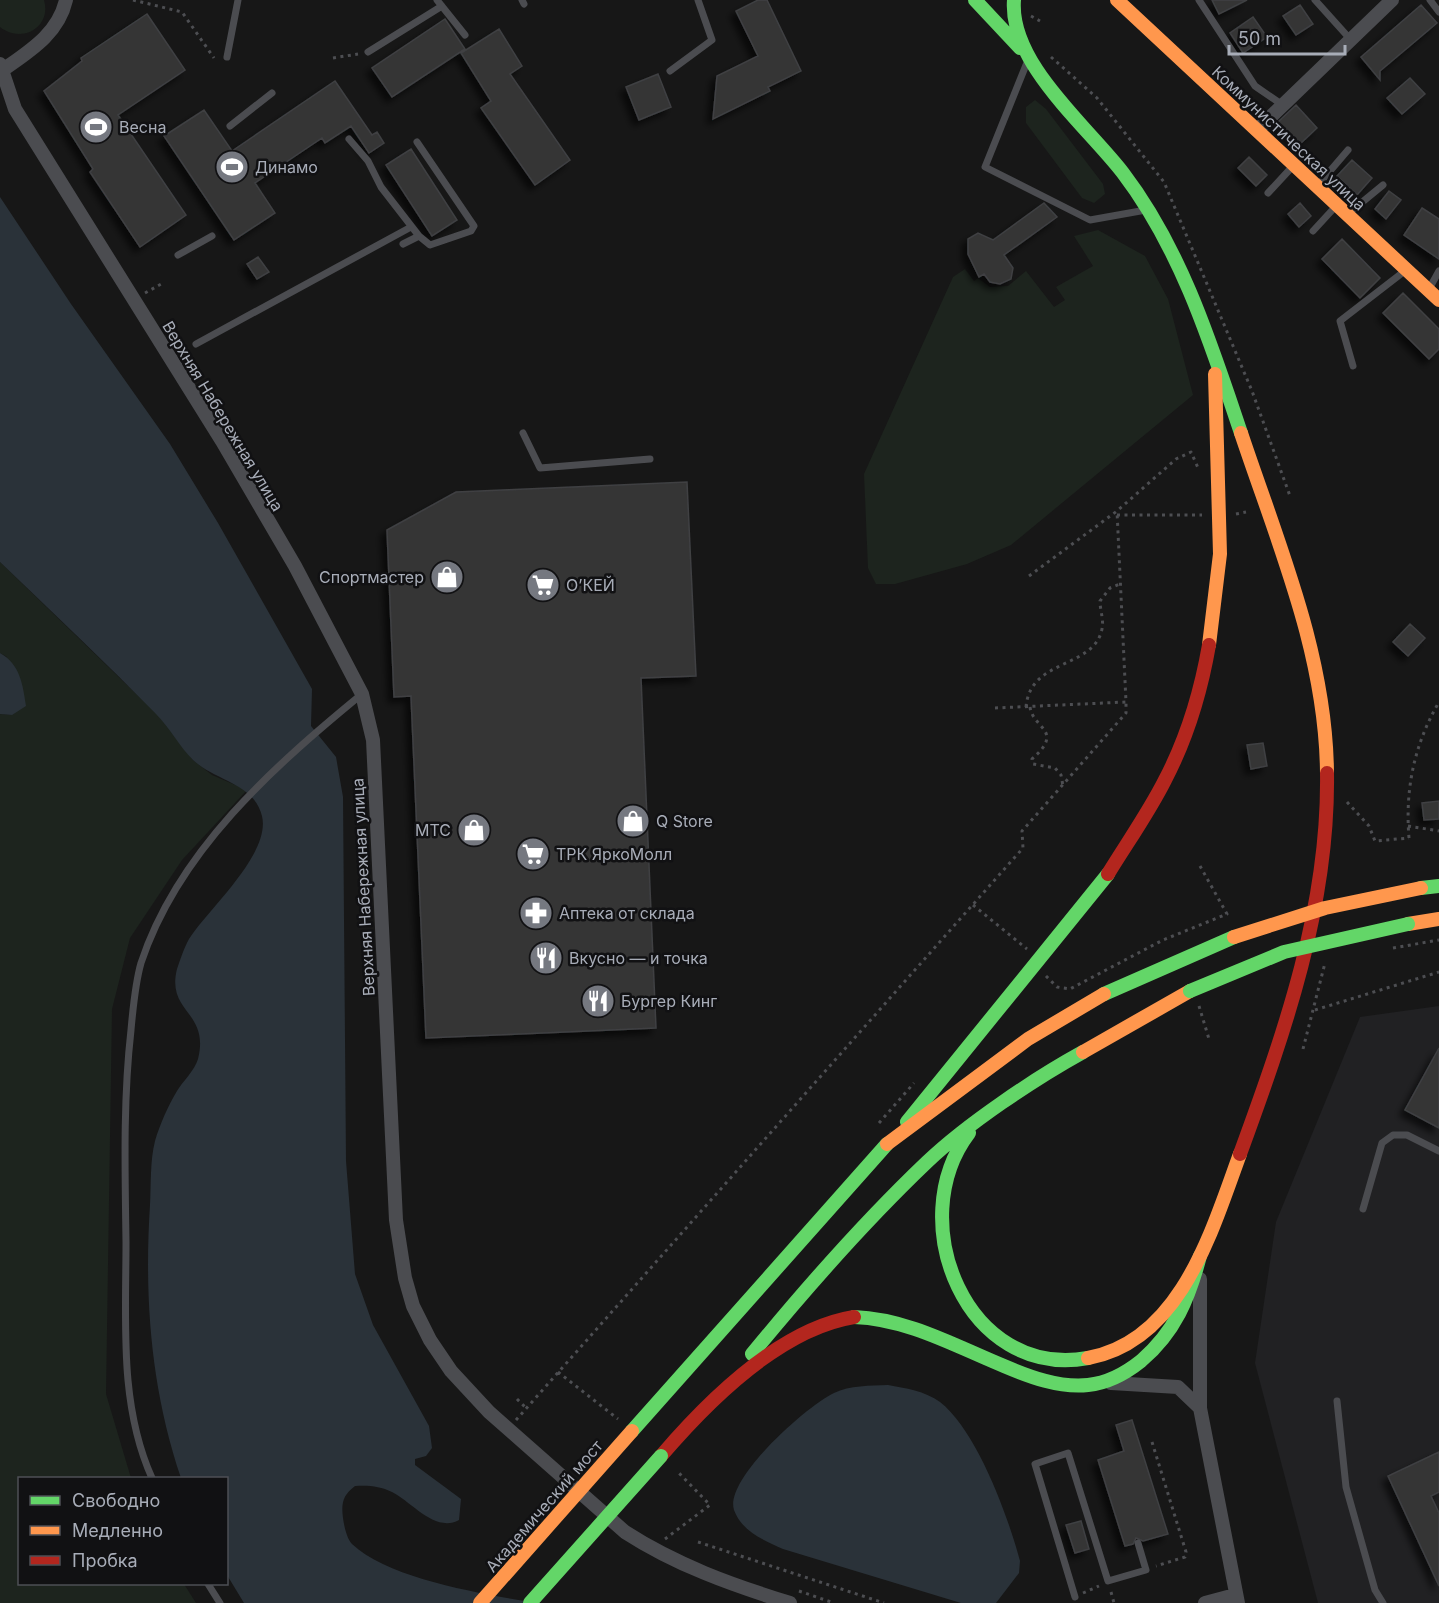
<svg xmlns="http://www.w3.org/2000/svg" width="1439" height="1603" font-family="Inter,sans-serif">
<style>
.built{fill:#212123}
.green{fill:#1d241e}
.water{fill:#2a3239}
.building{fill:#353536;stroke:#3f4043;stroke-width:1.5;filter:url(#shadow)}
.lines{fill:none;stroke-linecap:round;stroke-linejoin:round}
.path{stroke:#4d4e52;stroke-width:3;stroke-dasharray:3 4.5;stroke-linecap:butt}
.lane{stroke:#4b4c50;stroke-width:7}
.street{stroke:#4b4c50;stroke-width:14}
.fast{stroke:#63d668;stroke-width:14}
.slow{stroke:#ff974d;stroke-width:14}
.jam{stroke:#b3261e;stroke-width:14}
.fast-bridge{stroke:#63d668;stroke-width:14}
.slow-bridge{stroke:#ff974d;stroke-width:14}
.labels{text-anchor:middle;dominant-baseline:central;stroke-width:5;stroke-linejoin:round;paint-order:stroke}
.poi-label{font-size:16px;fill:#a8adb8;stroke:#111113;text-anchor:start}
.street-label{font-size:16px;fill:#a8adb8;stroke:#111113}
</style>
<defs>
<filter id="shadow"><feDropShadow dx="-5.5" dy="5.5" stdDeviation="3" flood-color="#0009"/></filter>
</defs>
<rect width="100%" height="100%" fill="#171717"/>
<path class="built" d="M1439,1006V1603H1318L1255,1363L1276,1222L1360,1017Z"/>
<path class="green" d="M0,0H44C52,28 21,44 0,27Z
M1035,100L1046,109L1103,184L1105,194L1094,203L1082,198L1026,123V107Z
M1098,230L1145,256L1168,299L1193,395L1011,545L967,564L895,584H876L868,568L864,474L953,277L965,269L974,281L978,278L990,287L1008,286L1026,271L1054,307L1065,300L1056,287L1093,266L1074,236Z
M0,562L159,716L193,760L212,775L247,790L182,860L130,938L112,1009L106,1394L131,1478H20V1584H184L196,1603H0V714L12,715L7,657L0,653Z"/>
<path class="water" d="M0,197L71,304L170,444L218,523L312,689L311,726L336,757L343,797L346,1161L355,1274L373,1325L429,1426L432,1448L426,1456L415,1459V1465L461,1499L459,1520C435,1533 412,1502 392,1492C380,1486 368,1485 355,1486C343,1495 341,1503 343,1518C344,1526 347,1539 352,1544C390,1580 485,1594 536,1603H244L227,1575L226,1478H181C151,1389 144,1299 150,1205C151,1185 150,1160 155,1141C160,1124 168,1106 177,1091C183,1081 195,1070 198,1059C210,1011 166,1013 177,969C180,960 184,948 189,939C209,908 271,854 262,816C254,783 215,781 193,760C179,746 170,728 156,714C105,662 52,612 0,562Z
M0,653C20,664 23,685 26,706L12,715L0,714Z
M888,1385C905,1388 925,1391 940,1402C977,1431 1008,1516 1020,1561L1019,1573L996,1603H961L783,1549C764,1540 742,1532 734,1510C724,1479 808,1405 834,1393C850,1385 870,1386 888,1385Z"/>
<path class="building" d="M758,0H767L801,71L768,87L770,91L713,119L717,76L758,56L736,11Z
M1212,0H1247L1219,14Z
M1300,5L1313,24L1296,35L1283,16Z
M1421,5L1437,23L1380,71V80L1361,57Z
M147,14L185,70L118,115L186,215L140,247L90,172L93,169L44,91L82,61L81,58Z
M1253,17L1267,37L1243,53L1230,33Z
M445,19L465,49L392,97L372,68Z
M499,29L522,66L510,74L570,160L535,185L481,108L491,101L461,53Z
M658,74L671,107L639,120L626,87Z
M1410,78L1425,94L1402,114L1387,98Z
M335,81L372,135L377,132L384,143L369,153L351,126L325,143L322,138L255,183L275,213L234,240L164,136L204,110L232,151Z
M1296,105L1317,128L1300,144L1278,122Z
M411,149L457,220L432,236L386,165Z
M1249,157L1267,175L1256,186L1238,168Z
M1352,160L1372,178L1357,195L1337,176Z
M1389,191L1401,200L1386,219L1375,209Z
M1044,203L1057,217L1004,255L1013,268L1011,279L1000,284L990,282L984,274L979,277L968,254V239L978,233L993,240Z
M1300,203L1311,216L1299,227L1288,214Z
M1422,208L1439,219V259L1404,235Z
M1342,239L1380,278L1360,298L1322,259Z
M258,257L269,272L257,279L247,264Z
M1403,293L1439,329V349L1429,359L1383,313Z
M687,482L696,676L641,678L656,1028L426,1038L411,696L394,697L387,530L456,492Z
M1410,624L1425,638L1408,656L1393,642Z
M1263,743L1267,766L1251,769L1247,745Z
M1439,801V819L1424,820L1422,803Z
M1439,1048V1128L1405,1110Z
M1132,1420L1168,1534L1143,1541L1136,1538L1133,1544L1125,1546L1098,1460L1124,1451L1116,1425Z
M1439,1452V1492L1431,1496L1439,1513V1586L1388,1476Z
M1081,1521L1089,1549L1075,1553L1066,1525Z"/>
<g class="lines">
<path class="path" d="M133,0L182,12L214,58
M1031,16L1040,21
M1051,57L1097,98L1164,182L1252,391L1290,496
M333,58L358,54
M145,293L163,283
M1236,514L1246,512
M1117,515H1202
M1029,576L1117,511L1176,459L1191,452L1199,470
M1026,707C1030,658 1094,669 1102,629C1104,620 1100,610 1100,601L1110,588L1120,584
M1030,707C1033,729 1065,730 1032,759L1033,764L1055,768L1061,775L1063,786
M995,708L1126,702L1117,511
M1347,802L1369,826L1375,841L1409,838
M1408,826L1439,831
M1409,838C1405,789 1414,745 1439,702
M973,905L1027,949
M1393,948L1439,940
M1046,976L1057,987L1070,989L1163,940L1227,914L1200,866
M1199,1006L1209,1039
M1315,1010L1439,972
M1303,1049L1325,963
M879,1123L914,1083
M558,1372L618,1419
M517,1399L526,1408
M516,1420L1023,848L1022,831L1126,713V702
M1152,1442L1186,1552L1185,1557L1156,1566
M665,1539L710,1505L677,1471
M698,1542L884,1603
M799,1591L834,1603
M1111,1592L1114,1603
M1083,1593L1099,1586"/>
<path class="lane" d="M437,0L465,35
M522,0L524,4
M1199,0L1255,86L1284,106
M1315,0L1351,40
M1430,0L1439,12
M368,52L442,6
M227,57L238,0
M1028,60L985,167L1090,220L1146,210
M670,71L712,40L698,0
M230,126L272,93
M349,139L368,161L381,187L419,236
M1318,185L1348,150
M1268,193L1293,166
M1349,213L1383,185
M1313,231L1336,206
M403,244L419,236L430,245L471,231L474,226L417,142
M178,255L212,236
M1429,289L1439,271
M196,344L411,227
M1353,366L1340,321L1406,270
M523,433L540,468L650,459
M1363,1209L1382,1143L1393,1135H1407L1439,1151
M1337,1401L1346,1487L1375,1590L1383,1603
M152,1478C119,1405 126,1321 126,1242C125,1171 123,1101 131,1030C133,1008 135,984 141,963C178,851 273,767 362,694
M208,1584L220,1603
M1075,1597L1035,1464L1068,1453L1108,1581L1146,1570L1138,1543"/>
<path class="street" d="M0,64L15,109L222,441L295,566L362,694L373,740L396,1220L405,1278L413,1306L430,1340L451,1371L489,1412L625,1532C676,1565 732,1585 790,1603
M0,72C28,52 58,35 66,0
M1257,130L1392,0
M1200,1279V1408L1238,1603
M1111,1383L1178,1387L1200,1408
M1205,1603L1235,1595"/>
<path class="fast" d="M975,0L1020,48
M1014,0C1009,63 1087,126 1123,173C1181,249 1211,344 1241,433
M1421,888L1439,886
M1104,994L1234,937
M907,1122L1108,874
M969,1133C902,1221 967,1380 1088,1358
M854,1317C908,1319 955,1346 1004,1366C1030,1377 1059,1388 1088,1385C1108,1383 1126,1373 1141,1361C1175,1332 1189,1298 1200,1256
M752,1354C807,1287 864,1222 927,1162C967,1124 1034,1079 1083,1052
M632,1431L887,1144"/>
<path class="slow" d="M1117,0L1439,300
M1241,433C1278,544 1326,654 1327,773
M1209,645L1220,554L1215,374
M1408,924L1439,919
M1083,1052L1190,991
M887,1144L1028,1039L1104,994
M1088,1358C1181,1341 1212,1230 1240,1154"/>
<path class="jam" d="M1108,874C1127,843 1149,812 1165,780C1187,738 1201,691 1209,645
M1240,1154C1285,1031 1329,906 1327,773
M661,1456C708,1401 780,1329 854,1317"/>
<path class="fast-bridge" d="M1190,991L1284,952L1408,924
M530,1603L661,1456"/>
<path class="slow-bridge" d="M1234,937L1325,908L1421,888
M480,1603L632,1431"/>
</g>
<defs>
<symbol id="stadium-disc" viewBox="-11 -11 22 22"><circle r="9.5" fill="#757880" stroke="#111113"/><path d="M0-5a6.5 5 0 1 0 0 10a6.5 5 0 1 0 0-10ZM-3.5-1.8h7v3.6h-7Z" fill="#fff"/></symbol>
<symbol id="shop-disc" viewBox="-11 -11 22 22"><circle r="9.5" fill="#757880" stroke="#111113"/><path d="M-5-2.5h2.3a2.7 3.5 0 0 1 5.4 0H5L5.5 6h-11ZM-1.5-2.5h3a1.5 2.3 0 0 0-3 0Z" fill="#fff"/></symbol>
<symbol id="supermarket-disc" viewBox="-11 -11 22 22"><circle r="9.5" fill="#757880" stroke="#111113"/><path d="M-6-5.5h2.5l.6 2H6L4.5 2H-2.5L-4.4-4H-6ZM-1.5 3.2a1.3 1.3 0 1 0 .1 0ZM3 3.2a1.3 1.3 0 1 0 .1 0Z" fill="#fff"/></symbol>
<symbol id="pharmacy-disc" viewBox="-11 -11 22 22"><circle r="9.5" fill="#757880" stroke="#111113"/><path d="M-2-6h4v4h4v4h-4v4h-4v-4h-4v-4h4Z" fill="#fff"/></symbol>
<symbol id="restaurant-disc" viewBox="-11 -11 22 22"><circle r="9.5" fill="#757880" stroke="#111113"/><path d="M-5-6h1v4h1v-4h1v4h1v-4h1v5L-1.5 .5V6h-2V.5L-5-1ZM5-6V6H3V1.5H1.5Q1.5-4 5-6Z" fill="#fff"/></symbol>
</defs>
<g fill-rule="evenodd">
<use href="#stadium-disc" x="77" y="108" width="38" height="38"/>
<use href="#stadium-disc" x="213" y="148" width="38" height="38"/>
<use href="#shop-disc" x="428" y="558" width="38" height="38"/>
<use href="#supermarket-disc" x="524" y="566" width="38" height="38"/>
<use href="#shop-disc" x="614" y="802" width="38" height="38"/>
<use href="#shop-disc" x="455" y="811" width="38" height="38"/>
<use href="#supermarket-disc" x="514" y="835" width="38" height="38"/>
<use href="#pharmacy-disc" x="517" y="894" width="38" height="38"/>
<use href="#restaurant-disc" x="527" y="939" width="38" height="38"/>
<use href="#restaurant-disc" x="579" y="982" width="38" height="38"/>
</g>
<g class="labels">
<g class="poi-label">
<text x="119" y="127">Весна</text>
<text x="255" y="167">Динамо</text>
<text x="424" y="577" text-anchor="end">Спортмастер</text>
<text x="566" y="585">О’КЕЙ</text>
<text x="656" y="821">Q Store</text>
<text x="451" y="830" text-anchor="end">МТС</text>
<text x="556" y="854">ТРК ЯркоМолл</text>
<text x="559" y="913">Аптека от склада</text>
<text x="569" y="958">Вкусно — и точка</text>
<text x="621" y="1001">Бургер Кинг</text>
</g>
<g class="street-label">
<text transform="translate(1289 138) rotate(43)">Коммунистическая улица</text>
<text transform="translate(223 416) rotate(59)">Верхняя Набережная улица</text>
<text transform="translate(363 887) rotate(-93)">Верхняя Набережная улица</text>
<text transform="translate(544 1506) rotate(-49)">Академический мост</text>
</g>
</g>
<rect x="18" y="1477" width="210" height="108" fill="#111113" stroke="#4d4f55" stroke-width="1.5"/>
<rect x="30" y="1496" width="30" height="9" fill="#63d668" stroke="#4d4f55" stroke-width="1.5"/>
<text x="72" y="1507" font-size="18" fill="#a8adb8">Свободно</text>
<rect x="30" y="1526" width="30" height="9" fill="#ff974d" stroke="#4d4f55" stroke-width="1.5"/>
<text x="72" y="1537" font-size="18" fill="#a8adb8">Медленно</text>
<rect x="30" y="1556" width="30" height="9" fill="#b3261e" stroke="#4d4f55" stroke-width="1.5"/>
<text x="72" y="1567" font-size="18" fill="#a8adb8">Пробка</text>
<path d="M1229 45v9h116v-9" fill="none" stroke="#a8adb8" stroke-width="3"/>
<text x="1238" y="45" font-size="18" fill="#a8adb8" stroke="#111113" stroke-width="4.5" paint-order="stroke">50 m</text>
</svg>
